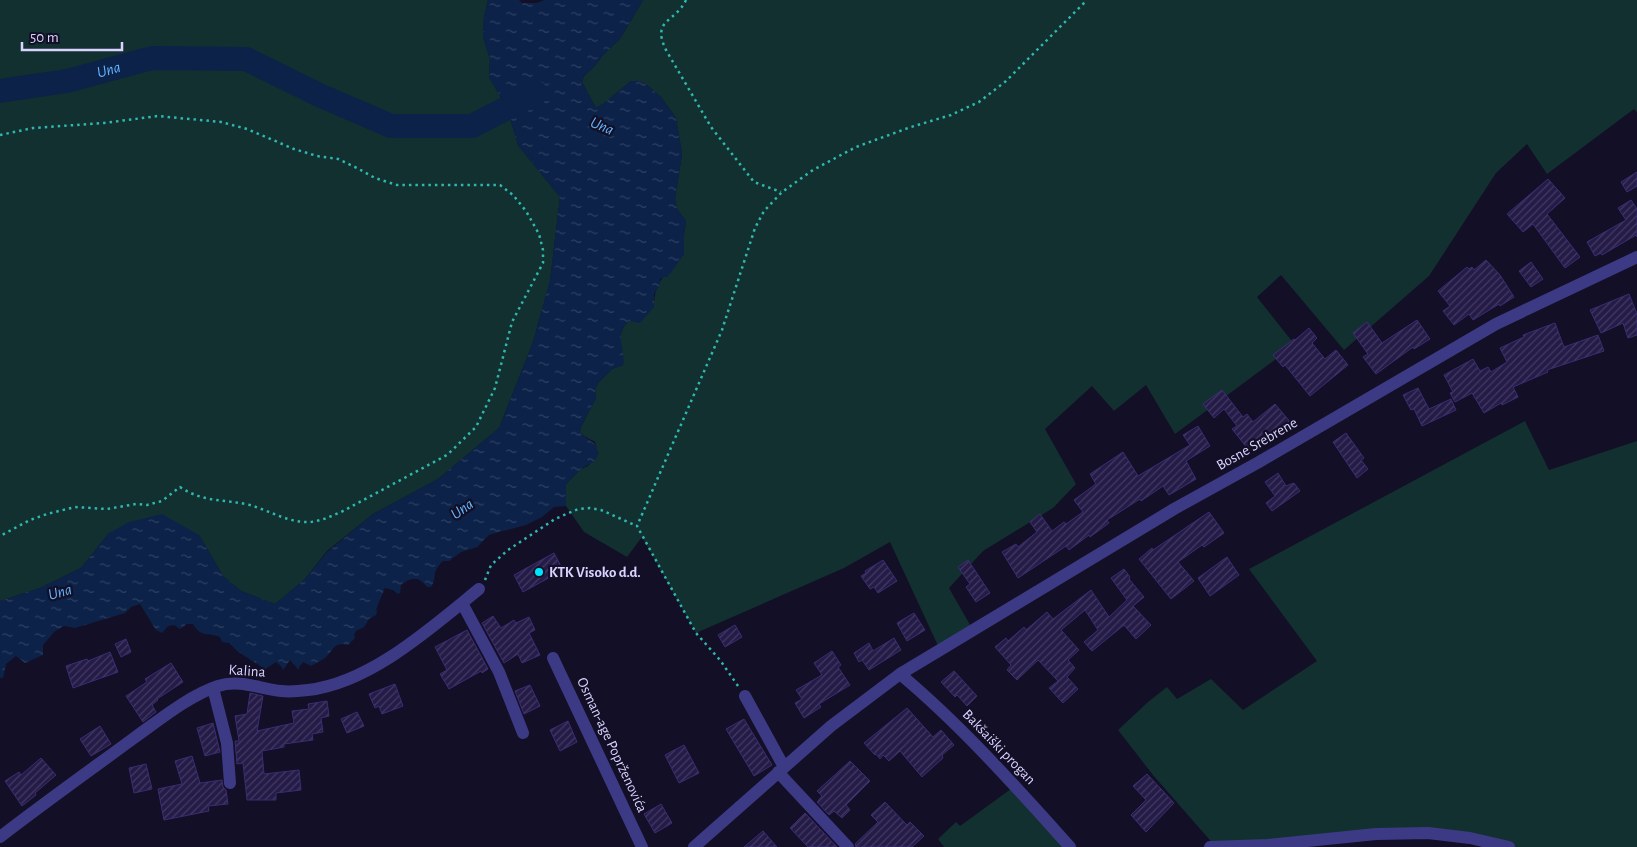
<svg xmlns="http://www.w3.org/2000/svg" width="1637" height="847" font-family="'Alegreya Sans',sans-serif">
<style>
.green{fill:#12302f}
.water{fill:url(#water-ripples)}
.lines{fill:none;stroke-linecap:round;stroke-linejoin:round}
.river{stroke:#0c2248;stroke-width:24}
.building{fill:url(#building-hatch);stroke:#3b2d73}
.path{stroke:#2fb8b0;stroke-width:2.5;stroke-dasharray:2.5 4;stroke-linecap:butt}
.minor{stroke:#3d3a85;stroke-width:12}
.poi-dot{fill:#00e5ff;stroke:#130f26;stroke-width:2}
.labels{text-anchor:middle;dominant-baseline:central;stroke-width:4.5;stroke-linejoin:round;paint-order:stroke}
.street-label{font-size:15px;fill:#d9d4ff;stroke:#130f26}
.poi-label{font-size:15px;font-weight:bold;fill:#d9d4ff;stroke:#130f26;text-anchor:start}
.water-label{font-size:16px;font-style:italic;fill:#62b6ff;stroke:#130f26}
</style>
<defs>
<pattern id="water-ripples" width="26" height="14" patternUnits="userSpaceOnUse" patternTransform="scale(1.25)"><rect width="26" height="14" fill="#0c2248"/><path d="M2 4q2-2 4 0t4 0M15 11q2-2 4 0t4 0" fill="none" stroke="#2f4163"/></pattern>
<pattern id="building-hatch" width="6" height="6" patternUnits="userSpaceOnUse" patternTransform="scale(1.25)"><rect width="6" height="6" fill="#241b47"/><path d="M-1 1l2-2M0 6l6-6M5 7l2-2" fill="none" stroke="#433b63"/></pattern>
</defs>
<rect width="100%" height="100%" fill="#130f26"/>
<path class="green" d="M0,0H488L484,17L483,37L490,59L489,77L507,108L518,145L560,197L550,281L533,342L499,428L438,479L373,514L327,551L305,579L275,604L241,591L223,576L199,535L109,533L81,568L40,588L0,601Z
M643,0H1637V112L1634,109L1547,174L1527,144L1496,173L1429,276L1344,350L1281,275L1257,297L1295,345L1175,434L1146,385L1114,411L1092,386L1045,429L1076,484L1053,508L983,551L949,588L973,630L940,650L890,542L844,568L696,633L642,537L627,557L584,532L566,506V484L581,469L588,466L598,454L595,442L584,436L580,432L581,427L596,398L595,390L598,383L612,369L623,365C625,349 613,335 629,321H636L654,307C654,281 667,272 684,254V235L686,221L677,209L675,199L682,154L676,118L661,97L647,85L639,81H631L603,104L596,108L582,82L584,76L594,67L603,55L620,39Z
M1525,421L1549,470L1637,441V847H1509L1428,833L1215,846L1153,775L1118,730L1148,702L1167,687L1177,699L1211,679L1243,710L1317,661L1249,569Z
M1015,786L1070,847H944L938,839L956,822L960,826Z"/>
<path class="water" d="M488,0H519L522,3H537L544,0H643L620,39L603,55L594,67L584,76L582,82L596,108L603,104L631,81H639L647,85L661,97L676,118L682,154L675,199L677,209L686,221L684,235V254L668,277H663L660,279L659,287L654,294V307L640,323L629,321C613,334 626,349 623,365L612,369L598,383L595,390L596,398L581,427L580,432C590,444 602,441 596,460L581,469L566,484V506L554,507L542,517L526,525L495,533L489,535L477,547L461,552L449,561H443C430,573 438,577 431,587H427C418,576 412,577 401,585L400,593L398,594L393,590L385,588L376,609L377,611L376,615L369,619L364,627L356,631L354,635L355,638L348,645C333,642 335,649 325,658C321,661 315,663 311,666L303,662L298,669L290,660L283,670L281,666L276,662L265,669L237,651L229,643L222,642L220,637C208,632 201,638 193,624H187L180,629L174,625L168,626L162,633L156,630L140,604L131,607L125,613L75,628L64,626L54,632L43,645V655L25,663L16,656L6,664L3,678H0V601L40,588L81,568L109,533L129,522L162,514L199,535L223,576L241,591L275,604L305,579L327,552L373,514L438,479L499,428L533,342L550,281L560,197L518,145L507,108L489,77L490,59L483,37L484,17Z"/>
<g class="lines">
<path class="river" id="s1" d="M0,91L67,81L152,58L246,59L319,95L391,126H472L536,93"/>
</g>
<path class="building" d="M1637,172V186L1627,192L1621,182Z
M1548,179L1565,198L1547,214L1580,257L1565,268L1533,224L1523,232L1507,214Z
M1631,200L1637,209V237L1636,235L1602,255L1601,253L1595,256L1587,242L1626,220L1618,208Z
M1486,260L1500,275L1514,297L1500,306L1499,304L1473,320L1469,314L1454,325L1443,311L1450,306L1438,291L1467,267L1469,269L1472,267L1474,270Z
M1531,262L1543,279L1531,287L1519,271Z
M1629,294L1637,314V335L1628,338L1623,323L1601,333L1590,310Z
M1417,320L1430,339L1414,349L1413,347L1376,374L1363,357L1368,354L1353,333L1367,322L1382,343Z
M1555,323L1564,347L1598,335L1604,351L1547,370L1548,372L1513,387L1518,397L1502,405L1501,403L1484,413L1472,393L1455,402L1450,393L1453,392L1444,375L1473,359L1480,371L1488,367L1491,372L1507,362L1500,348L1524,337L1523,335Z
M1309,328L1317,338L1312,343L1325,359L1336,350L1348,365L1310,396L1285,365L1283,367L1273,355L1294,339L1295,340Z
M1418,388L1429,409L1451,399L1456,410L1422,426L1414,409L1411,410L1403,395Z
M1222,390L1243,417L1247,414L1253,422L1275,404L1292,424L1274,439L1269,433L1248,449L1232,429L1237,426L1224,409L1214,418L1203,404Z
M1198,426L1210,446L1186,461L1196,479L1169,495L1163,486L1141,501L1140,499L1107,520L1109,523L1090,537L1089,535L1069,550L1066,546L1018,578L1002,552L1016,544L1018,547L1037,532L1030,522L1040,514L1052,531L1064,522L1066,524L1083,512L1074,500L1096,484L1090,474L1123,452L1138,476L1190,445L1183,435Z
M1346,433L1364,458L1361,460L1368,469L1357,478L1333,442Z
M1278,473L1286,486L1294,483L1300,491L1272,511L1266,503L1275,496L1265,482Z
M1209,512L1224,533L1204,547L1202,545L1178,562L1194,581L1171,599L1139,559L1152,548L1153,550Z
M554,553L563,570L523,592L514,575Z
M1227,557L1239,575L1210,596L1198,578Z
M883,560L897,581L878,593L874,587L870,589L861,576L866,573L865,571Z
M968,560L990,593L976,602L966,587L970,584L958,567Z
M1124,569L1130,577L1129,579L1144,597L1133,606L1151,625L1136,639L1124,625L1092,651L1084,642L1098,630L1085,610L1061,630L1079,650L1068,660L1075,668L1067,677L1078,689L1063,703L1049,688L1058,681L1038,660L1017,680L1007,670L1011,665L995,647L1006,638L1008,641L1024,627L1026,630L1047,612L1053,619L1091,590L1109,617L1127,600L1111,578Z
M914,613L925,630L907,641L897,623Z
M493,616L501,628L514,620L516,623L529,617L535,630L529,633L540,655L522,663L518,654L504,663L482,623Z
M735,625L742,637L725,647L718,635Z
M467,630L488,669L482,673L481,671L449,689L440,674L447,670L435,647Z
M894,638L901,650L869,670L862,660L859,662L854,653L869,643L873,651Z
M126,639L131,652L121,657L115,644Z
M832,651L841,665L838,667L850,685L819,704L821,707L804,718L795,703L802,699L796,690L822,675L814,663Z
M110,652L118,672L73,688L66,666L87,659L88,661Z
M171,663L183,682L157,699L158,700L152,705L156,712L143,722L126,696L147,682L145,679Z
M954,671L977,696L967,706L957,695L955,697L941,682Z
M395,684L403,706L382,714L379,706L375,708L369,694Z
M530,685L540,706L524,714L515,691Z
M250,693L263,696L257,731L294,723L292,711L309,709L308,704L327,701L329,716L321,718L323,732L312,734L313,740L284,744V747L262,751L264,774L299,770L301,790L276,793V800H247L243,763L237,764L235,741H239L235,716L247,714Z
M907,708L933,737L941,730L954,745L942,755L943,758L922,777L900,751L889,761L883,755L880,759L876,754L875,755L864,743Z
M357,712L364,726L347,733L341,719Z
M744,719L772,765L754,776L726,729Z
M568,721L577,742L560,751L550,730Z
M213,723L220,752L205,756L197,728Z
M100,726L111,744L91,756L80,739Z
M684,745L699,773L679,783L665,755Z
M192,756L200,783L222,780L223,787L226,790L228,804L208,806L209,811L164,820L158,789L182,784L175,761Z
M41,758L56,775L35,793L36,795L22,806L5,781L19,772L21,775Z
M850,761L870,781L846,805L850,810L842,818L834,811L829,815L817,802L822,796L817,791Z
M146,764L152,789L134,793L129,768Z
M1147,774L1174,803L1146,832L1131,815L1146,800L1133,786Z
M885,802L907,825L910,822L924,836L912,847H856L855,844L878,822L871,815Z
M661,804L672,823L655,833L644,814Z
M805,813L837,847H808L790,828Z
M763,831L777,847H744Z"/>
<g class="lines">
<path class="path" d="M686,0C675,23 651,19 666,50L711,127L754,182L781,192
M0,135L33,128L104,123L158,116L221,122L247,129L294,149L317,156L338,159L357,168L375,178L397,185H500L513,195L526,211L539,234L543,250V263L512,322L495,388L476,427L447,455L343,511C332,516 321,521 310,522C289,523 270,511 250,505C225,499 204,503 180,487L162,501L147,505L136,504L107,509L75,507L47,514L30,520L0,536
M485,580L491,565L508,550L555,519L578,509L590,508L601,510L637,526
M738,686L720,660L696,633L637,526L722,330L755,228L764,211L782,192L813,170L856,147L911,127L951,115L979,102L1006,81L1087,0"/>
<path class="minor" d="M462,603L499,672L523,733
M553,658L642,847
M900,674C962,726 1016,787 1070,847
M213,688L227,743L230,783
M745,696L784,767
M778,772L848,847
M0,837C44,803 89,771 134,738C158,721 190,695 218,686C239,679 261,689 281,691C290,692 300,691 308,690C370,683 431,628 479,589
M694,847L831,726L900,674L940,650L1174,509L1259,462L1496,324L1637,257
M1210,847L1268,845L1376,834L1428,833L1470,838L1509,847"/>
</g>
<circle class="poi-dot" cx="539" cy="572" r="5"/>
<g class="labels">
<g class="street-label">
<text transform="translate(1257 444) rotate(-30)">Bosne Srebrene</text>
<text transform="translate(247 671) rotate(4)">Kalina</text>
<text transform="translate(612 745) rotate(65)">Osman-age Poprženovića</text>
<text transform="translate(999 747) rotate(46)">Bakšaiški progan</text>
</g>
<g class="poi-label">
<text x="549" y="572">KTK Visoko d.d.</text>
</g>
<g class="water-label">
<text stroke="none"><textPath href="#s1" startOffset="111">Una</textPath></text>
<text transform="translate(602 126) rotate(23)">Una</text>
<text transform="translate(462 509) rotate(-35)">Una</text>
<text transform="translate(60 592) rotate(-15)">Una</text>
</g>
</g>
<path d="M22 42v8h100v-8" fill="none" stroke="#d9d4ff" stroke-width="2.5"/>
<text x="30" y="42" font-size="15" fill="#d9d4ff" stroke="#130f26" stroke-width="4" paint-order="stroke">50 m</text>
</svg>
